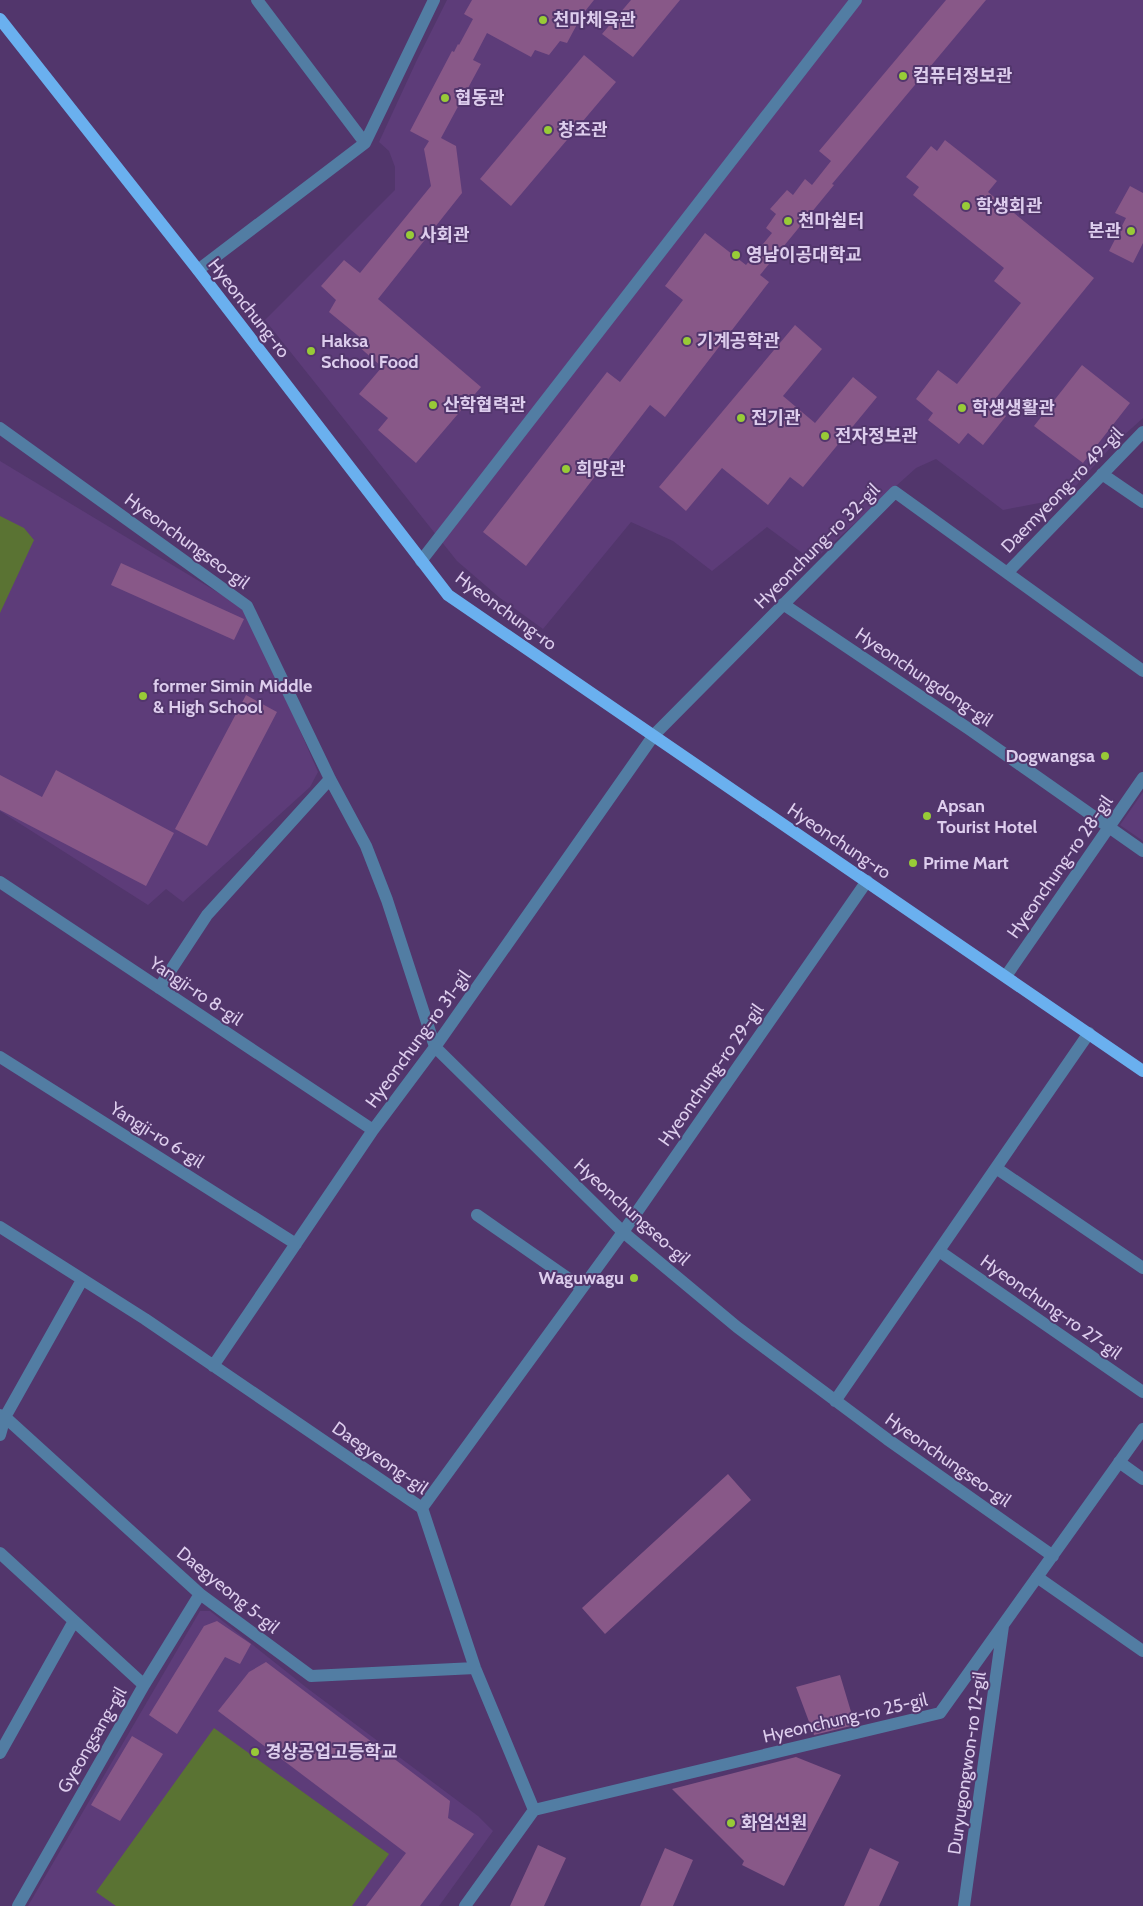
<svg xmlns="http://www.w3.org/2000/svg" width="1143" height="1906" font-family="Cabin,'Noto Sans KR',sans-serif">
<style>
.built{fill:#5d3c79}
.green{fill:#5a7333}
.building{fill:#885888}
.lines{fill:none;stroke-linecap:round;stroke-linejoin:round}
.minor{stroke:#527da3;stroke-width:12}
.major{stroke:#6ab0ef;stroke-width:12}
.poi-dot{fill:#98cb37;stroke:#52366c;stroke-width:2}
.labels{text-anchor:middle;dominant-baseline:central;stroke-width:4;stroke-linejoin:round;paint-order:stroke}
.poi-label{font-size:18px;font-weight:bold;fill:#ddcded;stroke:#52366c;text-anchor:start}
.street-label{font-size:18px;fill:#ddcded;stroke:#52366c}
</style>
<rect width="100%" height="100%" fill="#52366c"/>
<path class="built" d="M447,0H1143V418L1112,446L1065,498L1003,510L936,459L916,468L813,561L767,527L712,571L673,541L631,522L543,629L500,598L457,561L265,320L395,190V167L389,151L379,142L416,62Z
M0,461L242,607L252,620L318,772L310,787L183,902L166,889L148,905L0,811Z
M1143,792V841L1120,825Z
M200,1611H210L307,1688L478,1816L493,1831L439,1906H28Z"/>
<path class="green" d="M0,516L24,528L34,540L0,613Z
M214,1728L389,1854L352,1906H116L96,1892Z"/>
<path class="building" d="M472,0H594L582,15L567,43L560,41L549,55L535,50L531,57L487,33L473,60L481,64L441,138L456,146L462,193L378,299L481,387L416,463L378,430L388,418L359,394L382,367L357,345L362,339L329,312L336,300L321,286L344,260L360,273L431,186L424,149L429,141L410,131L452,51L454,52L458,44L459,45L473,19L464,14Z
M631,0H680L633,57L602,34Z
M946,0H986L832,184L834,185L760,275L769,282L665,417L650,405L526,566L483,532L607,372L620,382L683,300L665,286L705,233L746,265L772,233L766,228L776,214L770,209L787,190L793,195L805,179L812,185L831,161L819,151Z
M584,55L616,82L511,206L480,179Z
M945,140L997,181L988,192L1094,278L991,404L1006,416L983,445L968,433L959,444L928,420L933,413L916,399L938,370L957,384L1021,303L994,281L1004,268L913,195L919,187L906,177L931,146L937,151Z
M1130,186L1143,193V243L1133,263L1109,251L1126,218L1115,213Z
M795,325L822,349L783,396L815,423L853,377L877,397L803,487L790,477L768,505L722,468L686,511L659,487Z
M1082,365L1130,403L1083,463L1034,426Z
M121,563L244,619L234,640L111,585Z
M246,695L277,712L207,846L175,829Z
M56,770L174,833L146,886L0,810V775L42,797Z
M728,1474L751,1500L605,1634L582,1608Z
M217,1621L251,1644L240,1664L225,1657L177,1734L149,1715L204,1626Z
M266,1662L450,1801L448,1818L474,1834L420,1906H366L406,1853L218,1711L249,1672Z
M840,1675L855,1725L814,1735L796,1687Z
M132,1736L163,1754L120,1821L91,1805Z
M796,1757L841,1775L784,1886L742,1865L744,1861L672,1789Z
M538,1845L566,1858L544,1906H510Z
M665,1848L693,1860L673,1906H640Z
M870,1848L899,1862L879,1906H844Z"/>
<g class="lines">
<path class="minor" d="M257,0L365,143
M198,270L365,143L434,0
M0,428L247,606L330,779L366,846L387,900L435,1047L623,1232L737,1327L887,1439L1053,1556
M1102,474L1143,502
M421,561L856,0
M1007,573L1143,432
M783,604L969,729L1143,851
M0,882L373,1130
M1006,976L1143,778
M159,988L207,915L330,779
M0,1057L296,1244
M996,1168L1143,1268
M477,1215L582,1288
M0,1227L145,1319L422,1508L475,1668L534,1810
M939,1251L1143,1392
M213,1366L373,1130L435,1047L654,735L895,492L1143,671
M835,1401L1089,1033
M0,1415L5,1417L200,1594L311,1676L475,1668
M0,1435L5,1417L82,1280
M1119,1462L1143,1479
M422,1508L623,1232L867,881
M0,1553L144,1685
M1037,1577L1143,1651
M0,1753L74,1621
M534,1810L940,1713L1143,1429
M18,1906L144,1685L200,1594
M465,1906L534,1810
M964,1906L1003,1626"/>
<path class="major" d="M0,19L198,270L448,595L1143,1071"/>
</g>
<g class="poi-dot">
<circle cx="543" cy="20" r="5"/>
<circle cx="903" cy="76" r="5"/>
<circle cx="445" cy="98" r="5"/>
<circle cx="548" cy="130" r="5"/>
<circle cx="966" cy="206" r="5"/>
<circle cx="788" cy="221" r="5"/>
<circle cx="1131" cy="231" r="5"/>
<circle cx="410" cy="235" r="5"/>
<circle cx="736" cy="255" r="5"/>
<circle cx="687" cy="341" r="5"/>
<circle cx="311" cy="351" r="5"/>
<circle cx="433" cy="405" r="5"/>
<circle cx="962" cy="408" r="5"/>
<circle cx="741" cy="418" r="5"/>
<circle cx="825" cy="436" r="5"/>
<circle cx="566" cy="469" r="5"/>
<circle cx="143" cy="696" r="5"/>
<circle cx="1105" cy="756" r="5"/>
<circle cx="927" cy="816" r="5"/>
<circle cx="913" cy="863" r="5"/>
<circle cx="634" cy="1278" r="5"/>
<circle cx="255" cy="1752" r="5"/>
<circle cx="731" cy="1823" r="5"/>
</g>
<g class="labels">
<g class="poi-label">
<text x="553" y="20">천마체육관</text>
<text x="913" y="76">컴퓨터정보관</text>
<text x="455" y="98">협동관</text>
<text x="558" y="130">창조관</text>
<text x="976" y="206">학생회관</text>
<text x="798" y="221">천마쉼터</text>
<text x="1121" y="231" text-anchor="end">본관</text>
<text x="420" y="235">사회관</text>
<text x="746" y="255">영남이공대학교</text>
<text x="321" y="341">Haksa<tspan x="321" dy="21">School Food</tspan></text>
<text x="697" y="341">기계공학관</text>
<text x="443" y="405">산학협력관</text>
<text x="972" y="408">학생생활관</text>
<text x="751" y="418">전기관</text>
<text x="835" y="436">전자정보관</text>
<text x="576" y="469">희망관</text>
<text x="153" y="686">former Simin Middle<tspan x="153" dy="21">&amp; High School</tspan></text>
<text x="1095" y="756" text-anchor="end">Dogwangsa</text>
<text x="937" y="806">Apsan<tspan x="937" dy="21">Tourist Hotel</tspan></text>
<text x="923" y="863">Prime Mart</text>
<text x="624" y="1278" text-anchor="end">Waguwagu</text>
<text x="265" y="1752">경상공업고등학교</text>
<text x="741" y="1823">화엄선원</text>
</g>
<g class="street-label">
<text transform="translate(249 308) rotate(52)">Hyeonchung-ro</text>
<text transform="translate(1062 490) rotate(-46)">Daemyeong-ro 49-gil</text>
<text transform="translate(187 541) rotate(36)">Hyeonchungseo-gil</text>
<text transform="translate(817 546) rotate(-45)">Hyeonchung-ro 32-gil</text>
<text transform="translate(506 611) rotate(36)">Hyeonchung-ro</text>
<text transform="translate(924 677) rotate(34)">Hyeonchungdong-gil</text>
<text transform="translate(839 841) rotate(34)">Hyeonchung-ro</text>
<text transform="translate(1060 867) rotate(-55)">Hyeonchung-ro 28-gil</text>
<text transform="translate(196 991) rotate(34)">Yangji-ro 8-gil</text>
<text transform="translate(418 1039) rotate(-54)">Hyeonchung-ro 31-gil</text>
<text transform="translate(711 1075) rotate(-55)">Hyeonchung-ro 29-gil</text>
<text transform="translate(157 1135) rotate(32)">Yangji-ro 6-gil</text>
<text transform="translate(632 1212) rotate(42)">Hyeonchungseo-gil</text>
<text transform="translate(1051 1307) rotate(35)">Hyeonchung-ro 27-gil</text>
<text transform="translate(380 1458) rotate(35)">Daegyeong-gil</text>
<text transform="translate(948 1460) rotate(35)">Hyeonchungseo-gil</text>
<text transform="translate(228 1590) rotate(39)">Daegyeong 5-gil</text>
<text transform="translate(845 1718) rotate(-13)">Hyeonchung-ro 25-gil</text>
<text transform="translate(92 1740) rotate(-60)">Gyeongsang-gil</text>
<text transform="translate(967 1763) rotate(-82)">Duryugongwon-ro 12-gil</text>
</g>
</g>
</svg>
